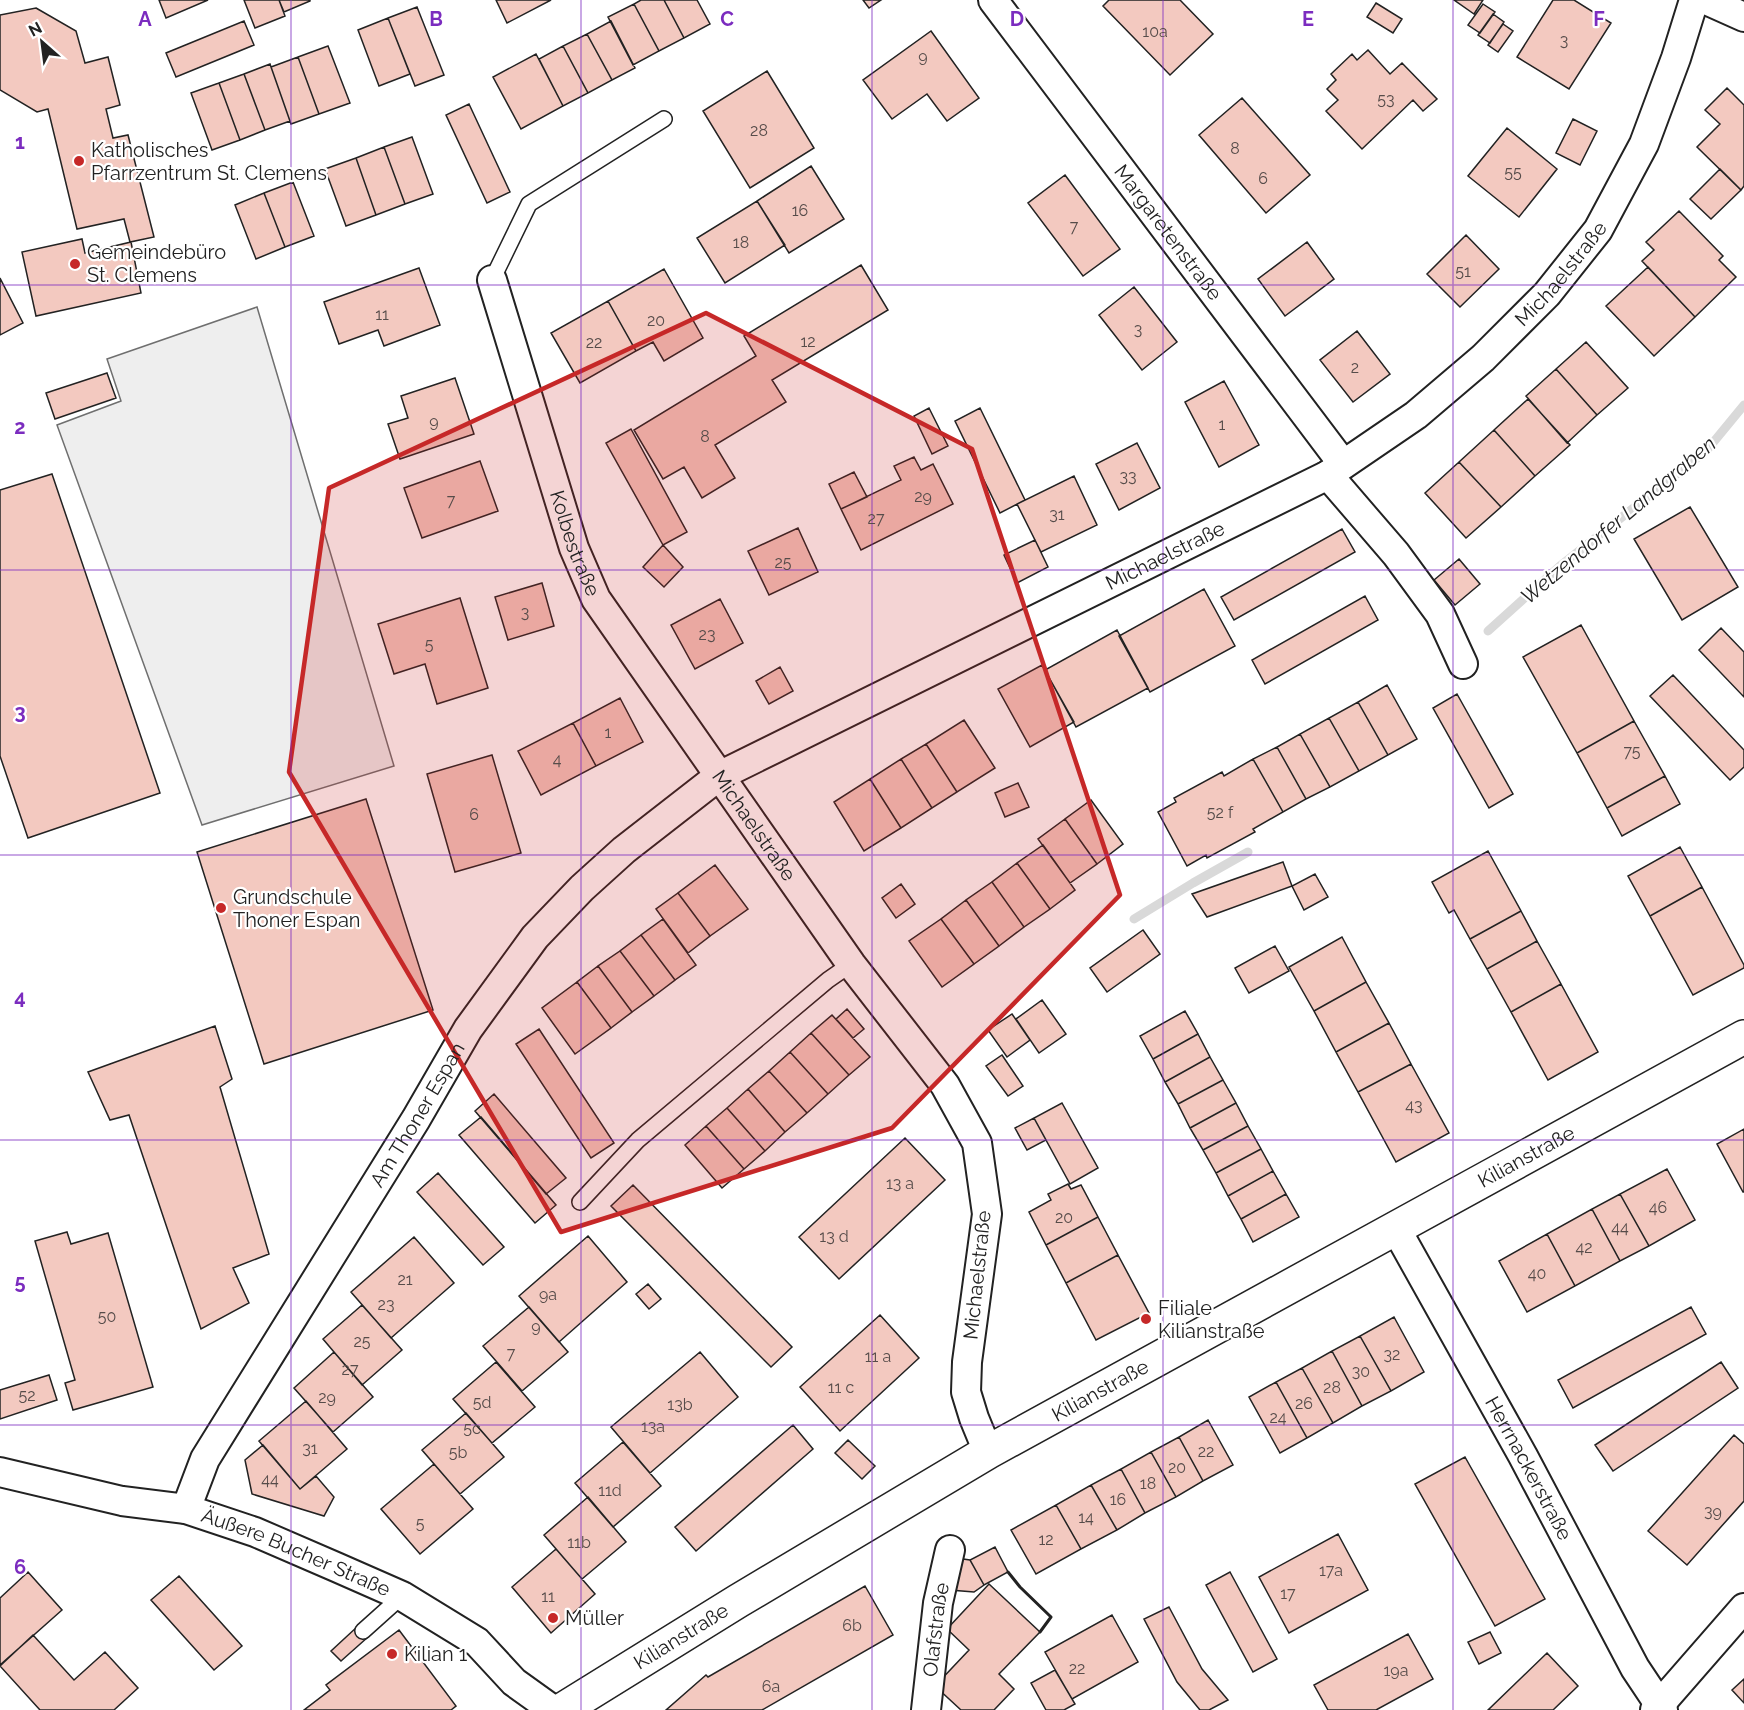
<svg xmlns="http://www.w3.org/2000/svg" width="1744" height="1710" font-family="Raleway,sans-serif">
<style>
.green{fill:#eee;stroke:#6f6f6f;stroke-width:1.5}
.lines{fill:none;stroke-linecap:round;stroke-linejoin:round}
.stream{stroke:#d9d9d9;stroke-width:9}
.building{fill:#f3c9c0;stroke:#222;stroke-width:1.5}
.lane-casing{stroke:#222;stroke-width:18}
.street-casing{stroke:#222;stroke-width:32}
.secondary-casing{stroke:#222;stroke-width:36}
.lane{stroke:#fff;stroke-width:15}
.street{stroke:#fff;stroke-width:28}
.secondary{stroke:#fff;stroke-width:33}
.wall{stroke:#222;stroke-width:3}
.marked{fill:#c62828;fill-opacity:0.2;stroke:#c62828;stroke-width:4.5;stroke-linejoin:round}
.grid{fill:none;stroke:#7b2cbf;stroke-width:1.5;stroke-opacity:0.55}
.poi-dot{fill:#c62828;stroke:#fff;stroke-width:2}
.labels{text-anchor:middle;dominant-baseline:central;stroke-width:4.5;stroke-linejoin:round;paint-order:stroke}
.number-label{font-size:16px;fill:#564c4a}
.poi-label{font-size:20px;fill:#222;stroke:#fff;text-anchor:start}
.street-label{font-size:20px;fill:#222;stroke:#fff}
.water-label{font-size:21px;font-style:italic;fill:#222;stroke:#fff}
.grid-label{font-size:20px;text-anchor:middle;font-weight:bold;fill:#7b2cbf;stroke:#fff;stroke-width:4.5;stroke-linejoin:round;paint-order:stroke}
</style>
<rect width="100%" height="100%" fill="#fff"/>
<path class="green" d="M257,307L394,766L202,825L57,425L121,401L107,359Z"/>
<g class="lines">
<path class="stream" d="M1488,631L1560,566L1707,450L1744,405
M1134,919L1193,883L1248,852"/>
</g>
<path class="building" d="M159,0H208L166,18Z
M244,0H279L285,16L255,28Z
M279,0H310V1L284,12Z
M496,0H551L507,23Z
M641,0H664L684,38L659,51L634,4Z
M664,0H697L710,24L684,38Z
M863,0H881L869,8Z
M1109,0H1180L1213,34L1170,75L1103,6Z
M1454,0H1483L1474,14Z
M1553,0H1574L1611,23L1569,89L1517,57Z
M1376,3L1402,19L1393,33L1367,17Z
M634,4L659,51L633,65L608,17Z
M1483,4L1495,12L1480,33L1468,25Z
M417,7L444,75L415,86L388,18Z
M36,8L76,31L85,63L108,57L120,105L106,109L113,138L128,135L154,237L130,242L124,219L77,229L48,109L37,112L0,90V15Z
M1493,14L1504,22L1490,43L1478,35Z
M388,18L410,74L379,86L358,30Z
M244,21L254,45L176,77L166,53Z
M611,21L635,68L612,80L587,34Z
M1503,24L1513,31L1498,52L1488,45Z
M931,31L979,98L947,121L927,94L892,119L863,80Z
M587,34L612,80L588,93L563,46Z
M328,46L350,103L319,114L298,57Z
M563,46L588,93L563,106L539,59Z
M1368,50L1390,74L1402,63L1437,99L1423,111L1413,100L1362,149L1326,111L1338,100L1327,89L1336,80L1331,74L1352,54L1357,60Z
M536,54L563,106L521,129L493,77Z
M298,57L319,114L291,124L271,67Z
M270,64L290,121L265,130L244,74Z
M767,71L814,148L750,188L703,111Z
M244,74L265,130L240,140L219,83Z
M219,83L240,140L212,150L191,93Z
M1727,88L1744,105V186L1741,190L1697,147L1720,124L1705,110Z
M1242,98L1310,175L1266,213L1199,135Z
M469,104L510,192L487,203L446,115Z
M1573,119L1597,131L1580,165L1556,153Z
M1507,128L1557,169L1519,217L1468,176Z
M412,137L433,194L405,204L384,147Z
M384,147L405,204L376,215L356,158Z
M356,158L376,215L346,226L325,169Z
M811,166L844,219L789,253L757,201Z
M1720,169L1741,190L1711,219L1690,199Z
M1065,175L1120,249L1083,276L1028,203Z
M293,182L314,236L285,247L264,193Z
M264,193L285,247L256,259L235,205Z
M757,201L785,245L725,283L697,238Z
M1679,211L1723,256L1719,260L1736,277L1695,317L1642,261L1654,250L1646,242Z
M1466,235L1499,269L1460,307L1427,274Z
M82,239L85,253L131,242L141,293L36,316L22,252Z
M1307,242L1334,279L1285,316L1258,279Z
M861,265L888,310L772,380L786,402L715,445L735,478L702,498L684,467L663,479L634,430L756,356L744,336Z
M1648,267L1695,317L1654,356L1606,306Z
M419,268L440,325L384,346L378,330L339,344L324,302Z
M664,269L703,338L664,361L653,342L636,351L608,301Z
M0,278L23,323L0,335Z
M1134,287L1177,342L1142,370L1099,315Z
M608,301L636,351L580,383L551,333Z
M1357,331L1390,374L1353,402L1320,360Z
M1586,342L1628,388L1597,415L1556,369Z
M1556,369L1597,415L1567,443L1526,396Z
M107,373L116,398L55,419L46,393Z
M455,378L474,434L400,459L388,424L408,418L401,396Z
M1224,381L1259,445L1219,467L1185,402Z
M1528,399L1570,445L1535,476L1494,430Z
M929,408L948,446L932,454L914,416Z
M980,408L1025,500L1000,513L955,421Z
M631,429L687,532L663,545L606,443Z
M1494,430L1535,476L1501,507L1459,462Z
M1137,443L1160,488L1119,510L1096,464Z
M914,457L921,470L933,464L953,504L861,550L841,509L901,480L894,466Z
M480,461L498,511L422,538L404,488Z
M1459,462L1501,507L1466,538L1425,493Z
M854,472L867,497L841,509L829,484Z
M52,474L160,793L28,838L0,756V490Z
M1074,476L1097,525L1041,552L1017,504Z
M1690,507L1738,587L1682,620L1634,539Z
M798,528L818,572L769,595L748,551Z
M1342,529L1355,552L1234,620L1221,597Z
M1035,540L1048,567L1017,583L1004,555Z
M663,545L683,567L664,587L643,567Z
M1459,559L1480,584L1455,605L1434,580Z
M542,583L554,626L508,640L495,597Z
M1204,589L1235,646L1150,692L1119,636Z
M1365,596L1378,620L1265,684L1252,660Z
M460,598L488,688L437,704L425,664L394,674L378,624Z
M720,599L743,643L695,669L671,625Z
M1581,625L1634,721L1577,753L1523,657Z
M1721,628L1744,652V697L1699,650Z
M1117,630L1148,688L1076,727L1045,670Z
M1042,665L1074,722L1030,747L998,689Z
M780,667L793,691L769,704L756,681Z
M1673,675L1744,750V767L1730,780L1650,696Z
M1387,685L1417,739L1388,755L1358,702Z
M1457,694L1513,794L1489,808L1433,708Z
M620,698L643,742L596,766L573,723Z
M1358,702L1388,755L1359,771L1329,718Z
M1329,718L1359,771L1330,787L1300,734Z
M964,720L995,768L957,792L926,744Z
M1634,721L1665,776L1607,808L1577,753Z
M573,723L596,766L541,795L518,751Z
M1300,734L1330,787L1306,799L1277,747Z
M926,744L957,792L932,808L901,759Z
M1277,747L1306,799L1283,812L1253,759Z
M492,755L521,853L455,872L427,774Z
M901,759L932,808L901,828L870,779Z
M1253,759L1283,812L1253,829L1255,832L1207,858L1206,855L1187,866L1158,812L1176,802L1174,798L1222,772L1224,776Z
M1665,776L1680,804L1622,836L1607,808Z
M870,779L901,828L864,851L834,802Z
M1018,783L1029,807L1005,817L995,793Z
M366,799L433,1010L264,1064L197,852Z
M1091,800L1123,844L1097,864L1065,819Z
M1065,819L1097,864L1070,883L1038,839Z
M1043,845L1075,890L1050,909L1017,863Z
M1680,847L1702,887L1650,916L1628,876Z
M1488,851L1521,911L1470,939L1454,910L1449,913L1432,882Z
M1283,862L1292,886L1207,917L1192,894Z
M1017,863L1050,909L1024,927L992,882Z
M715,865L748,909L710,936L678,893Z
M1315,874L1328,897L1304,910L1292,886Z
M992,882L1024,927L999,946L966,900Z
M901,884L915,904L896,918L882,898Z
M1702,887L1744,965V968L1693,995L1650,916Z
M678,893L710,936L688,953L656,909Z
M966,900L999,946L974,964L941,919Z
M1521,911L1537,941L1487,969L1470,939Z
M663,919L696,965L675,980L641,935Z
M941,919L974,964L942,987L909,941Z
M1143,930L1160,954L1107,992L1090,968Z
M641,935L675,980L654,996L620,951Z
M1342,937L1366,982L1314,1011L1289,967Z
M1537,941L1561,984L1511,1012L1487,969Z
M1275,946L1289,971L1249,993L1235,968Z
M620,951L654,996L632,1012L598,966Z
M598,966L632,1012L611,1028L577,982Z
M577,982L611,1028L575,1054L542,1008Z
M1366,982L1389,1023L1336,1052L1314,1011Z
M1561,984L1598,1052L1548,1080L1511,1012Z
M1042,1000L1066,1034L1039,1053L1016,1019Z
M847,1009L864,1029L853,1038L836,1019Z
M1185,1011L1198,1034L1153,1059L1140,1036Z
M1012,1014L1030,1040L1007,1057L988,1030Z
M832,1015L870,1057L849,1075L811,1033Z
M1389,1023L1411,1064L1358,1092L1336,1052Z
M215,1026L232,1079L220,1087L269,1254L233,1268L249,1303L201,1329L129,1115L110,1120L88,1072Z
M539,1029L614,1143L591,1158L516,1044Z
M811,1033L849,1075L828,1094L790,1052Z
M1198,1034L1210,1057L1165,1082L1153,1059Z
M790,1052L828,1094L807,1113L769,1071Z
M1002,1055L1023,1086L1008,1096L986,1066Z
M1210,1057L1223,1080L1178,1104L1165,1082Z
M1411,1064L1449,1133L1396,1162L1358,1092Z
M769,1071L807,1113L785,1132L748,1089Z
M1223,1080L1236,1103L1190,1128L1178,1104Z
M748,1089L785,1132L765,1151L727,1108Z
M494,1094L566,1178L546,1194L475,1111Z
M1062,1103L1098,1168L1070,1184L1034,1118Z
M1236,1103L1248,1126L1203,1150L1190,1128Z
M727,1108L765,1151L744,1169L706,1126Z
M481,1117L556,1205L535,1223L459,1135Z
M1034,1118L1046,1140L1027,1150L1015,1128Z
M706,1126L744,1169L722,1188L685,1145Z
M1248,1126L1261,1149L1216,1173L1203,1150Z
M1744,1129V1192H1743L1717,1144Z
M905,1138L945,1180L839,1279L799,1237Z
M1261,1149L1273,1171L1228,1196L1216,1173Z
M1667,1169L1695,1220L1649,1246L1620,1194Z
M1273,1171L1286,1194L1241,1219L1228,1196Z
M438,1173L504,1247L483,1265L417,1192Z
M1068,1184L1071,1189L1081,1185L1098,1217L1046,1245L1029,1212L1051,1200L1048,1194Z
M633,1185L792,1347L771,1367L611,1206Z
M1286,1194L1299,1217L1253,1242L1241,1219Z
M1620,1194L1649,1246L1620,1261L1592,1209Z
M1592,1209L1620,1261L1575,1286L1547,1234Z
M1098,1217L1118,1255L1066,1283L1046,1245Z
M67,1232L71,1244L108,1233L153,1387L73,1410L65,1383L75,1380L35,1241Z
M1547,1234L1575,1286L1527,1312L1499,1261Z
M588,1236L627,1282L559,1342L519,1296Z
M414,1237L454,1283L391,1338L351,1292Z
M1118,1255L1149,1313L1096,1340L1066,1283Z
M648,1284L661,1299L649,1309L636,1294Z
M362,1305L402,1350L362,1385L323,1339Z
M529,1307L568,1352L522,1391L483,1346Z
M1691,1307L1706,1334L1573,1408L1558,1380Z
M880,1315L919,1358L840,1431L800,1387Z
M1394,1317L1424,1372L1391,1391L1360,1336Z
M1360,1336L1391,1391L1362,1406L1332,1351Z
M1332,1351L1362,1406L1333,1423L1302,1368Z
M334,1352L373,1397L333,1432L294,1388Z
M700,1352L738,1397L650,1473L611,1427Z
M496,1362L535,1407L492,1443L453,1399Z
M1721,1362L1738,1388L1613,1471L1595,1445Z
M1302,1368L1333,1423L1307,1438L1276,1382Z
M49,1375L57,1400L0,1419V1390Z
M1276,1382L1307,1438L1280,1453L1249,1397Z
M306,1401L347,1449L300,1489L259,1441Z
M466,1413L504,1457L460,1494L422,1450Z
M1208,1420L1233,1465L1203,1481L1179,1437Z
M793,1425L813,1449L696,1551L675,1527Z
M1734,1435L1744,1444V1501L1687,1565L1648,1531Z
M1179,1437L1203,1481L1176,1497L1151,1452Z
M848,1440L875,1466L862,1479L835,1453Z
M623,1442L661,1486L613,1527L575,1483Z
M263,1445L300,1489L316,1476L334,1497L324,1516L252,1494L245,1460Z
M1151,1452L1176,1497L1145,1513L1121,1469Z
M1465,1457L1545,1599L1495,1626L1415,1484Z
M434,1464L473,1509L420,1554L381,1509Z
M1121,1469L1145,1513L1117,1530L1091,1485Z
M1091,1485L1117,1530L1081,1549L1056,1505Z
M588,1497L626,1542L582,1579L544,1535Z
M1056,1505L1081,1549L1036,1574L1011,1530Z
M1338,1534L1368,1590L1289,1633L1259,1577Z
M995,1547L1008,1572L984,1585L970,1560Z
M556,1549L595,1594L551,1633L512,1587Z
M956,1558L970,1560L984,1585L974,1592L950,1590Z
M28,1572L62,1610L0,1665V1598Z
M1230,1572L1277,1659L1253,1672L1206,1585Z
M179,1576L242,1646L214,1670L151,1600Z
M989,1584L1040,1632L999,1674L1014,1689L994,1710H961L935,1686L969,1650L947,1629Z
M865,1586L893,1635L762,1710H666L706,1675L708,1677Z
M1169,1607L1202,1669L1228,1700L1209,1710H1200L1177,1682L1144,1619Z
M1112,1615L1138,1662L1072,1699L1045,1652Z
M358,1626L368,1637L341,1661L331,1651Z
M399,1630L456,1706L451,1710H304L330,1690L326,1685Z
M1490,1632L1501,1653L1479,1664L1468,1642Z
M1408,1634L1433,1679L1376,1710H1328L1314,1685Z
M33,1635L74,1680L105,1652L138,1688L114,1710H40L0,1666Z
M1547,1653L1578,1686L1553,1710H1488Z
M1055,1670L1075,1704L1064,1710H1046L1031,1683Z
M1744,1679V1703L1732,1690Z"/>
<g class="lines">
<defs>
<path id="lane" d="M492,280L529,204L664,119
M580,1202L638,1140L828,980L851,964
M363,1631L402,1596"/>
<g id="street">
<path id="s1" d="M993,0L1343,464"/>
<path d="M1706,0L1744,17"/>
<path id="s2" d="M492,280L574,548L596,599L851,964L945,1085L977,1143L987,1214L967,1362L966,1392L974,1418L988,1452"/>
<path d="M1328,475L1396,554L1440,614L1463,664"/>
<path id="s3" d="M1395,1227L1523,1456L1635,1668L1663,1710"/>
<path id="s4" d="M0,1472L122,1501L186,1509L255,1532L336,1567L402,1596L477,1642L514,1682L553,1710"/>
<path id="s5" d="M186,1509L205,1459L416,1119L468,1029L535,937L582,888L624,850L719,776L1328,475L1416,415L1483,358L1547,294L1598,230L1644,144L1676,58L1694,0"/>
<path id="s6" d="M926,1710L938,1603L950,1550"/>
<path d="M1655,1710L1744,1608"/>
</g>
<g id="secondary">
<path id="s7" d="M562,1710L738,1601L988,1452L1744,1037"/>
</g>
</defs>
<use href="#lane" class="lane-casing"/>
<use href="#street" class="street-casing"/>
<use href="#secondary" class="secondary-casing"/>
<use href="#lane" class="lane"/>
<use href="#street" class="street"/>
<use href="#secondary" class="secondary"/>
<path class="wall" d="M1008,1572L1020,1587L1051,1617L1040,1632"/>
</g>
<path class="marked" d="M706,313L972,449L1120,895L892,1128L561,1232L289,772L329,488Z"/>
<path class="grid" d="M291,0V1710M581,0V1710M872,0V1710M1163,0V1710M1453,0V1710M0,285H1744M0,570H1744M0,855H1744M0,1140H1744M0,1425H1744"/>
<g class="poi-dot">
<circle cx="79" cy="161" r="6"/>
<circle cx="75" cy="264" r="6"/>
<circle cx="221" cy="908" r="6"/>
<circle cx="1146" cy="1319" r="6"/>
<circle cx="553" cy="1618" r="6"/>
<circle cx="392" cy="1654" r="6"/>
</g>
<g class="labels">
<g class="number-label">
<text x="1155" y="31">10a</text>
<text x="1564" y="40">3</text>
<text x="923" y="56">9</text>
<text x="1386" y="99">53</text>
<text x="759" y="130">28</text>
<text x="1235" y="148">8</text>
<text x="1513" y="172">55</text>
<text x="1263" y="178">6</text>
<text x="800" y="210">16</text>
<text x="1074" y="226">7</text>
<text x="741" y="242">18</text>
<text x="1463" y="271">51</text>
<text x="382" y="314">11</text>
<text x="656" y="320">20</text>
<text x="1138" y="329">3</text>
<text x="808" y="341">12</text>
<text x="594" y="342">22</text>
<text x="1355" y="367">2</text>
<text x="434" y="421">9</text>
<text x="1222" y="424">1</text>
<text x="705" y="436">8</text>
<text x="1128" y="476">33</text>
<text x="923" y="496">29</text>
<text x="451" y="500">7</text>
<text x="1057" y="514">31</text>
<text x="876" y="518">27</text>
<text x="783" y="562">25</text>
<text x="525" y="612">3</text>
<text x="707" y="634">23</text>
<text x="429" y="644">5</text>
<text x="608" y="732">1</text>
<text x="1632" y="751">75</text>
<text x="557" y="759">4</text>
<text x="1220" y="812">52 f</text>
<text x="474" y="814">6</text>
<text x="1414" y="1105">43</text>
<text x="900" y="1183">13 a</text>
<text x="1658" y="1207">46</text>
<text x="1064" y="1217">20</text>
<text x="1620" y="1227">44</text>
<text x="834" y="1236">13 d</text>
<text x="1584" y="1247">42</text>
<text x="1537" y="1273">40</text>
<text x="405" y="1279">21</text>
<text x="548" y="1294">9a</text>
<text x="386" y="1304">23</text>
<text x="107" y="1316">50</text>
<text x="536" y="1326">9</text>
<text x="362" y="1341">25</text>
<text x="511" y="1353">7</text>
<text x="1392" y="1354">32</text>
<text x="878" y="1356">11 a</text>
<text x="350" y="1369">27</text>
<text x="1361" y="1371">30</text>
<text x="841" y="1387">11 c</text>
<text x="1332" y="1387">28</text>
<text x="27" y="1395">52</text>
<text x="327" y="1397">29</text>
<text x="482" y="1402">5d</text>
<text x="1304" y="1403">26</text>
<text x="680" y="1404">13b</text>
<text x="1278" y="1417">24</text>
<text x="653" y="1426">13a</text>
<text x="472" y="1428">5c</text>
<text x="310" y="1448">31</text>
<text x="1206" y="1451">22</text>
<text x="458" y="1452">5b</text>
<text x="1177" y="1467">20</text>
<text x="270" y="1479">44</text>
<text x="1148" y="1483">18</text>
<text x="610" y="1490">11d</text>
<text x="1118" y="1499">16</text>
<text x="1713" y="1511">39</text>
<text x="1086" y="1517">14</text>
<text x="420" y="1523">5</text>
<text x="1046" y="1539">12</text>
<text x="579" y="1542">11b</text>
<text x="1331" y="1570">17a</text>
<text x="1288" y="1593">17</text>
<text x="548" y="1596">11</text>
<text x="852" y="1625">6b</text>
<text x="1077" y="1668">22</text>
<text x="1396" y="1670">19a</text>
<text x="771" y="1686">6a</text>
</g>
<g class="poi-label">
<text x="91" y="150">Katholisches<tspan x="91" dy="23">Pfarrzentrum St. Clemens</tspan></text>
<text x="87" y="252">Gemeindebüro<tspan x="87" dy="23">St. Clemens</tspan></text>
<text x="233" y="897">Grundschule<tspan x="233" dy="23">Thoner Espan</tspan></text>
<text x="1158" y="1308">Filiale<tspan x="1158" dy="23">Kilianstraße</tspan></text>
<text x="565" y="1618">Müller</text>
<text x="404" y="1654">Kilian 1</text>
</g>
<g class="street-label">
<text stroke="none"><textPath href="#s1" startOffset="291">Margaretenstraße</textPath></text>
<text stroke="none"><textPath href="#s5" startOffset="1905">Michaelstraße</textPath></text>
<text stroke="none"><textPath href="#s2" startOffset="276">Kolbestraße</textPath></text>
<text stroke="none"><textPath href="#s5" startOffset="1414">Michaelstraße</textPath></text>
<text stroke="none"><textPath href="#s2" startOffset="612">Michaelstraße</textPath></text>
<text stroke="none"><textPath href="#s5" startOffset="458">Am Thoner Espan</textPath></text>
<text stroke="none"><textPath href="#s7" startOffset="1112">Kilianstraße</textPath></text>
<text transform="translate(977 1275) rotate(-84)">Michaelstraße</text>
<text stroke="none"><textPath href="#s7" startOffset="626">Kilianstraße</textPath></text>
<text stroke="none"><textPath href="#s3" startOffset="276">Herrnackerstraße</textPath></text>
<text stroke="none"><textPath href="#s4" startOffset="308">Äußere Bucher Straße</textPath></text>
<text stroke="none"><textPath href="#s6" startOffset="81">Olafstraße</textPath></text>
<text stroke="none"><textPath href="#s7" startOffset="140">Kilianstraße</textPath></text>
</g>
<g class="water-label">
<text transform="translate(1618 520) rotate(-40)">Wetzendorfer Landgraben</text>
</g>
</g>
<g class="grid-label">
<text x="145" y="26">A</text>
<text x="436" y="26">B</text>
<text x="727" y="26">C</text>
<text x="1017" y="26">D</text>
<text x="1308" y="26">E</text>
<text x="1599" y="26">F</text>
<text x="20" y="149">1</text>
<text x="20" y="434">2</text>
<text x="20" y="719">3</text>
<text x="20" y="1004">4</text>
<text x="20" y="1289">5</text>
<text x="20" y="1574">6</text>
</g>
<g transform="translate(42 42) rotate(332)" stroke="#ffffff" stroke-width="4.5" paint-order="stroke">
<path d="M0-4.5L10 22L0 15L-10 22Z" fill="#222222"/>
<text y="-9" font-size="16" font-weight="bold" text-anchor="middle" fill="#222222">N</text>
</g>
</svg>
